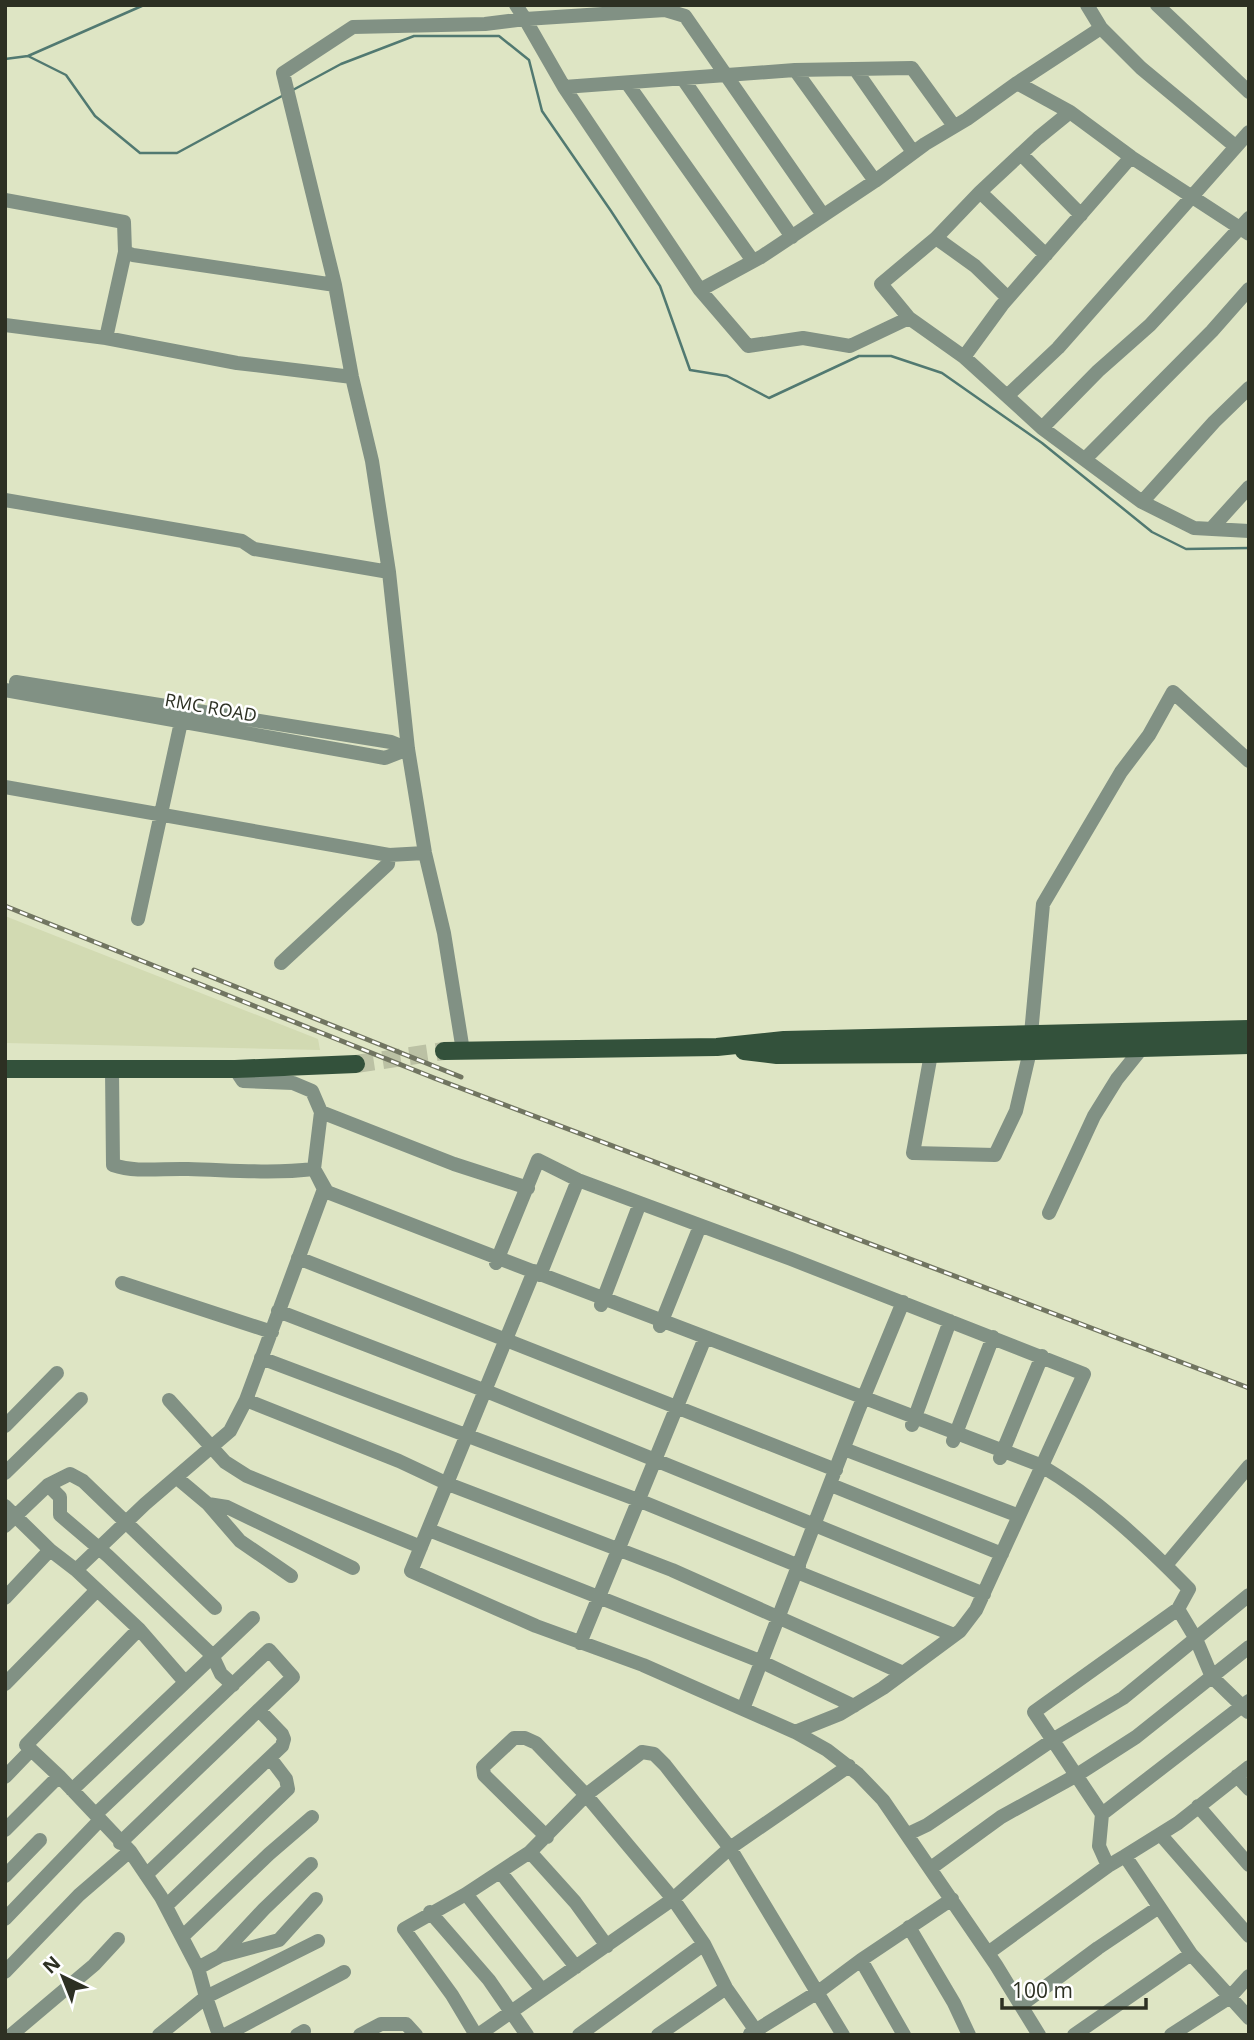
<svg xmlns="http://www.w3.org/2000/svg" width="1254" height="2040" font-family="'Open Sans',sans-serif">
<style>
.built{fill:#d2dab2}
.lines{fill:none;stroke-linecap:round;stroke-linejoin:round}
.stream{stroke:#517971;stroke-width:2.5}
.major-tunnel{stroke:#bbc1a4;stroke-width:18;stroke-dasharray:18 9;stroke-linecap:butt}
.minor{stroke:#819184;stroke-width:14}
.major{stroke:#33513b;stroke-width:18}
.rail-casing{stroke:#717561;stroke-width:5}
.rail{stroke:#fff;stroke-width:2.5;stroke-dasharray:8;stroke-linecap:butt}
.labels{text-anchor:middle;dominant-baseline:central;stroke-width:5;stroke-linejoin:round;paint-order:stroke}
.street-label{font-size:18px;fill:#2d3023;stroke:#fff}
</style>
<rect width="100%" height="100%" fill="#dee5c4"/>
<path class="built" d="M5,916L318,1039L320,1050L5,1043Z"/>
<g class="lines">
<path class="stream" d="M28,56L66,75L95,116L140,153H177L282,96
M5,59L28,56L144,5
M291,91L341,64L414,36H499L529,60L542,111L611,211L660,286L690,370L727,376L769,398L859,356H891L942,373L1042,443L1152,532L1186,549L1249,548"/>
<path class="major-tunnel" d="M356,1064L444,1051"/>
<path class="minor" d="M516,5L525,19L665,10L685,16L823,215
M1087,5L1101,28
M1157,5L1249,92
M855,69L913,152
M795,70L875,181
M683,79L792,237
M627,83L753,261
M564,87L795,70L912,68L954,126
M1070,112L1017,83L1101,28L1141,68L1235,146
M1021,154L1081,215
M1131,157L1249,234
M980,192L1046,255
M5,200L124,222L125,252L106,338
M936,238L975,266L1008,298
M125,252L133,255L335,285
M909,318L850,346L803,338L748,346L700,290L761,257L875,181L925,144L967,119L1017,83
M5,325L106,338L237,363L352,377
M964,357L1002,305L1131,157L1070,112L1038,138L980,192L936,238L881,284L909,318L964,357L1042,428L1142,502L1194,528L1249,531
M1007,396L1058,348L1249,132
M1042,428L1098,371L1150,325L1249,218
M1085,459L1212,331L1249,289
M5,500L242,541L254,549L389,572
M1142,502L1214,422L1249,388
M1211,529L1249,487
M16,682L391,742L408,749
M5,690L385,758L408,749
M5,787L389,855L425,853
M138,919L181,722
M281,963L388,864L389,855
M1031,1034L1043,904L1121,772L1149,735L1173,692L1249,761
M463,1051L444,933L425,853L408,749L389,572L372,461L352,377L335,285L283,73L353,27L485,24L525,19L564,87L700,290
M931,1054L913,1153L995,1155L1016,1111L1030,1051
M235,1069L243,1081L293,1083L312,1091L321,1112L314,1169L327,1192L498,1258L538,1160L578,1180L791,1259L1084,1374L976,1610L960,1631L883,1688L840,1714L795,1732
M321,1112L454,1164L528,1188
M1049,1213L1094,1116L1117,1079L1142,1048
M298,1258L836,1470
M496,1263L498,1258L1040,1465C1096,1498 1144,1543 1189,1589L1178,1609L1196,1639L1212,1677L1242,1706L1249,1701
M534,1271L411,1571L536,1626L643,1665L795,1732L827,1750L858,1774L883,1800L996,1965L1039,2035
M540,1275L578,1180
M122,1283L272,1332
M601,1305L640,1203
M278,1311L486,1391L984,1594
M660,1326L700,1226
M261,1358L638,1500L799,1566
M169,1400L225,1462L247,1476L421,1547
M246,1400L399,1461L448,1484L672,1570L903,1673
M912,1425L950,1321
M5,1426L57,1373
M953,1441L993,1337
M844,1449L1019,1516
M1000,1458L1042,1356
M5,1473L81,1399
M177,1478L208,1504L240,1541L291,1576
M48,1485L60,1497V1515L108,1556L212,1655L221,1674L233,1685
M831,1485L1002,1554
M208,1504L227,1507L353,1568
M5,1506L50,1550
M5,1526L48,1485L70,1474L83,1481L215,1608
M429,1530L760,1661L854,1706
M1166,1565L1249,1466
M797,1572L954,1635
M5,1598L50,1550L76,1570L145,1504L230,1431L246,1400L324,1189L314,1169C271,1174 231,1170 188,1169C163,1168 137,1173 113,1165L112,1070
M139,1629L185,1682
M580,1643L705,1338
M5,1684L97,1590
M743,1709L858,1411L903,1302
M59,1776L130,1851L161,1897L198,1968L206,1997L159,2035
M1237,1776L1249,1789
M5,1777L31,1750
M72,1790L253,1618
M1198,1806L1249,1865
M96,1814L269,1650L293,1677L120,1843
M1102,1814L1034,1712L1178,1609
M5,1830L59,1776L26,1745L139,1629L76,1570
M908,1834L927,1825L1054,1739L1123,1698L1249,1595
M1160,1834L1249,1936
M547,1837L484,1775L483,1767L514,1738H525L536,1743L586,1795L673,1899L730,1848L849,1766
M530,1852L575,1902L607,1946
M1125,1856L1178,1823L1249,1767
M1108,1866L1125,1856L1191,1954L1249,2018
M931,1868L1001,1817L1077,1775L1136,1737L1249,1647
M501,1873L576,1967
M146,1875L282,1746L284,1739L282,1734L259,1710
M5,1876L40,1840
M466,1894L404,1929L452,1995L476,2035
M166,1906L288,1789L286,1779L270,1758
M430,1912L489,1980L527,2035
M5,1919L100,1820
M909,1927L954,2003L969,2035
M182,1937L269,1854L312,1817
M988,1953L1108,1866L1099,1846L1102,1814L1242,1706L1248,1712
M221,1955L264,1909L311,1864
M861,1960L904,2035
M198,1968L220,1956L279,1940L316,1899
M5,1972L79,1895L130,1851
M542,1990L466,1894L530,1852L586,1795L642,1752L654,1754L665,1765L730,1848L843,2035
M1021,2005L1098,1948L1159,1907
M750,2034L818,1992L861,1960L952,1899
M11,2035L94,1965L118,1939
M219,2035L206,1997L318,1941
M225,2035L344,1972
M297,2035L304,2031
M360,2035L381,2024H406L416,2035
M478,2035L673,1899L704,1944L726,1988L759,2035
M579,2035L704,1944
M658,2035L726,1988
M1074,2035L1191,1954
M1171,2035L1230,1997L1249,1976"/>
<path class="major" d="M444,1051L717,1047L784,1040L1249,1029
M744,1051L777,1055L931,1054L1249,1045
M5,1069H235L356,1064"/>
<defs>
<path id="rail" d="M5,906L434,1078L1249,1388
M194,970L461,1077"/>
</defs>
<use href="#rail" class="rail-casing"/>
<use href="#rail" class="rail"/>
</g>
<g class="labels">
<g class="street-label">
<text transform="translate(211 707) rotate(10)">RMC ROAD</text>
</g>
</g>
<rect width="1254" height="2040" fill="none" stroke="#2d3023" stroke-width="14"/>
<g transform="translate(63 1977) rotate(317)" stroke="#ffffff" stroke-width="5" paint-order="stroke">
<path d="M0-5L12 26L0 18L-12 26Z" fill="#2d3023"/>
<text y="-10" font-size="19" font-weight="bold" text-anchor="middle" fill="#2d3023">N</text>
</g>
<path d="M1002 1998v10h144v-10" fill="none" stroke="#2d3023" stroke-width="3.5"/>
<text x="1012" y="1998" font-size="21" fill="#2d3023" stroke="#ffffff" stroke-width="5" paint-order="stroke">100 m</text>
</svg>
